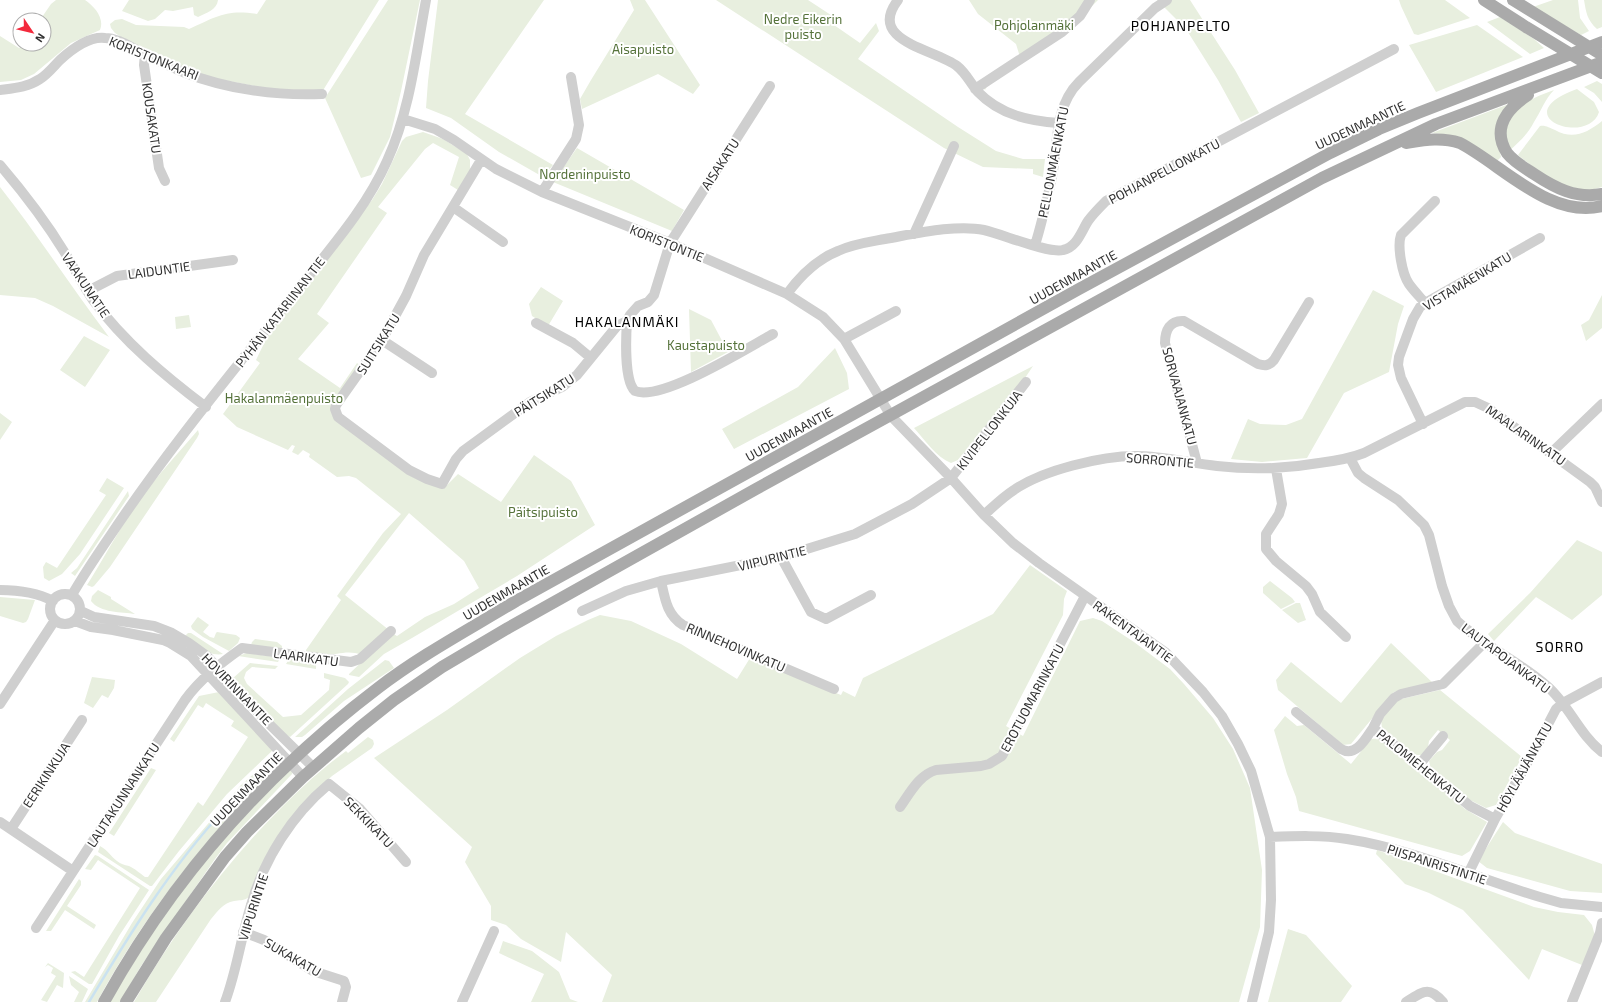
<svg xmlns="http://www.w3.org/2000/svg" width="1602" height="1002" font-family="'Exo 2',sans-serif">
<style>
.green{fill:#e8efdf}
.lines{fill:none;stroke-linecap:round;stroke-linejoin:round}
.stream{stroke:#cae2f0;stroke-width:2.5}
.minor{stroke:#cfcfcf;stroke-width:10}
.major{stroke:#aaa;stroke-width:12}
.labels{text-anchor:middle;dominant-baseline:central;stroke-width:4;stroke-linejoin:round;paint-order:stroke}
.park-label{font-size:13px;fill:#55723a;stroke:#fff}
.street-label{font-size:13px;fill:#323232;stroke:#fff}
.neighbourhood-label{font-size:14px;letter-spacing:1px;fill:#000;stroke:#fff}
</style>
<rect width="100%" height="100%" fill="#fff"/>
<path class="green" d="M56,0H85C94,6 105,18 100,30L71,43L34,74L21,80L0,82V36L19,48L24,44H44V20H40L51,4Z
M129,0H218C217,10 206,13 198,17L194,15L193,7L173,11L165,10L155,19L148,21L122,11Z
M266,0H379L322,92L281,91L213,78L185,68L129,42L115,33L111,28L110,24L115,20L122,19L136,25L184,27L189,29C216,17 226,9 257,14Z
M388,0H420L401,91L390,137L371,175L361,178L325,98Z
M438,0H544L465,114L553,165L543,177L499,152L451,118L426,108L428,81Z
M630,0H645L700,85L693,94L658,74L582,109L580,99L591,80L634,10Z
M716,0H808L837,19L834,25L860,43L876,23L879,31L858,59L958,127L996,151L1023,159H1045L1043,177L1033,174V169L983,167L944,148Z
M969,0H1098L1090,8L989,83L985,90L979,82L1020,57L1016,44L978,14Z
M1157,0H1190L1235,70L1259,113L1241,122L1218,80L1186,29Z
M1399,0H1445L1470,18L1418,35L1414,34L1401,6Z
M1553,0H1578L1580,18L1589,31L1581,35L1533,7Z
M1584,0H1602V27L1597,29C1587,20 1586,12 1584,0Z
M1500,17L1534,39L1544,48L1530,54L1487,22Z
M1477,25L1523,57L1436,92L1409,45Z
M1597,81L1602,84V102L1594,93L1584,87Z
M1577,89L1594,102L1599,112C1588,147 1503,116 1577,89Z
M1554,90C1545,99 1541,111 1534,122C1528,134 1519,142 1509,151C1508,146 1506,140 1506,135C1504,109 1534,97 1554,90Z
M1509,104L1498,145L1501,157L1496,162L1441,134L1432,133Z
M1602,121V187L1583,192L1548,179L1518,155L1540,126C1546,125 1549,128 1555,130C1573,140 1587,133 1602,121Z
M423,132L443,139L467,154L470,160V171L458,190L450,185L459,157L433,143L425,149L378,207L387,213L317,314L329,323L298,359L340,388L357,363L361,366L335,417L444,488L458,474L501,502L534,455L571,481L595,525L517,576L412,638L384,654L359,677L349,675V674L392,633L397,636L425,617L454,604L479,588L464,561L409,513L345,595L389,630L362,655C346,649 337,656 321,655C316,655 311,654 306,653V650L341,600L337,596L383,533L401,514L356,478L349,476L337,477L309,457L310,454L303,450L298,455L292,452L295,446L292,445L288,450L237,427L223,414L260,363L256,360L270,331L372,200L382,184L402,141L406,137Z
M577,148L684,210L672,231L553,182Z
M0,187C38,235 71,287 109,337L53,306L35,298L0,295Z
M541,287L563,301L548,326L532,316L529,304Z
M1373,290L1404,306L1398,324L1389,372L1344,393L1307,458L1262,462L1231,459L1248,419L1260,424L1286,425L1302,419Z
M1602,295V328L1586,341L1581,325L1589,320Z
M689,309L711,320L728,352L691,372Z
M189,315L191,327L176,329L175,317Z
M84,336L110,350L85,387L60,370Z
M835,348L847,373L849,389L734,449L722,429L798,387Z
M1033,366L1021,384L958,460L951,463C936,457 925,440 914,428Z
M0,413L12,422L0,440Z
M198,430L199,434L197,438L110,567L94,586L92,587L87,585C108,552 125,517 150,486C165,467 182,449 198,430Z
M107,478L124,488L80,554L62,574L49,581L44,578L43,567L46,562L57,568L106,495L99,491Z
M128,491L129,496L75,576L71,573L77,568Z
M1577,540L1602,552V595L1572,620L1536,597L1494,641L1488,634L1530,593Z
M1030,565L1067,591L1064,599L1063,615L1006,726L1023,736L1080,621L1093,618L1102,621L1134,642L1170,669L1184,684L1213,718L1233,749L1250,788L1262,870L1260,927L1239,1002H602L612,975L566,932L561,962L521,939L506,925L491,920V906L465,862L472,847L374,758L447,710L520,658L556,636L588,620L600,615L631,621L681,644L737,679L750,658L841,695L843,691L855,697L863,678L993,614Z
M1270,581L1292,598L1295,602L1281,609L1263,593V587Z
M98,590L111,597V599L135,614C122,612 100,613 91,601L92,596Z
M0,597L35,600L28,619L26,622L23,623L0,616Z
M1296,603H1300L1306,620L1298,623L1282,610Z
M198,617L209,625L203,632L210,637L214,638L216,633L217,632L236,635L240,638L238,643L229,651L203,637L192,629L191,626L197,618Z
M188,633H191L223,654C208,657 195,644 184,637Z
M255,639L277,642L282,646V648L281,649L251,645L252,642Z
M1391,643L1434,684L1394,692L1351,744L1343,745L1278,690L1276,680L1291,662L1341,703Z
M247,653L275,657L279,660L278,662L238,656Z
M289,659L315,662L316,664V669L286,664Z
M385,660L389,661L394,668L344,701L305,735L302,737H295L348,689Z
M250,663L278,666L275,669L252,667L246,672L244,678L247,684L283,717L301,715L329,690L330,680L324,678V673L345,678L349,682L348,684L290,737L283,733L232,679Z
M92,677L115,680L114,688L108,698L102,695L93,708L84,703Z
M1440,690L1522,757L1496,805L1486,808L1468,799L1431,769L1429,761L1437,752L1442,750L1450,740L1438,730L1429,741L1428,747L1422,755H1415L1382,728L1381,720L1397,700Z
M219,692L273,750L227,794L179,851L152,886H150L98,852L100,846C108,850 111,857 117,861C121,864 124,865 129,866C134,868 141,874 145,877H148L198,802L203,806L248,737L231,726L234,721L206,703L203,708L198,705L174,742L170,739L199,696Z
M1285,716L1297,726L1304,725L1351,764L1371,739L1380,738L1465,809L1487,822L1470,851L1462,856L1299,811L1296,797L1287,774L1274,730Z
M368,737L373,740L374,744L372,748L332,776L316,791L249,897C244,901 239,900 234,901C223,903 218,911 211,919L156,1002H134C169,941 210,885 257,833C285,803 313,775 346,751L348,753Z
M274,756L273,766L269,773C202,844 144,915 97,1002H85L132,923L161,879L241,785Z
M151,768L156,770L114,836L109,833L111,830Z
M291,768L293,771L292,774L227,843L215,859L141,966L120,1002H110C143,944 181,889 224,838C244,813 269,791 291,768Z
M1503,822L1515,833L1602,864V893L1570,891L1487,868L1478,861Z
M1377,850L1534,907L1558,912L1584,915L1592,925L1595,936L1582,965L1542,949L1529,980L1463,910L1429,893L1405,884L1376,854Z
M95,855L98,856L149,890L119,936L92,984H89L71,972L75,971L84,977L140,888L98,860L91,870L85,869Z
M79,879L81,881V885L67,906L96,925L94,929L65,910L51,931H46Z
M1288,929L1306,935L1352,986L1341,1002H1268Z
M503,941L532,951L559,972L570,999L578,1002H531L544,974L499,953Z
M48,963L64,973L63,988L57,985L47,1002L41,1000L56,976L51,973L53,968L48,965L45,967Z
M69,976L88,989L82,1002H74L79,992L71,985Z"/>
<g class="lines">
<path class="stream" d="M89,1002C129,935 171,867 224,810C239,793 256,778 273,763"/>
<path class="minor" d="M898,0C866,42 936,49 957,66C966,73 971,84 978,92C1000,115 1030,121 1059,123
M145,54L144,65L159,168L165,181
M770,86L670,243L654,295L648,302L638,306L630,315L627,321C626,336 624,381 635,391C661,402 747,348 773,334
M975,89L1062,32L1080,16L1090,0
M0,90C15,88 28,87 40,79C48,74 54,66 60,60C71,50 89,36 105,38C118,38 130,47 141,52C155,59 169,66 183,72C226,89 276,96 322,94
M403,119L435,129L454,140L496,169L542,192L670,243L787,294L823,317L844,339L891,416L951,478L984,515L1013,543L1039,563L1165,652L1203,692L1222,716L1238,744L1251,771L1270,837L1271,900L1269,932L1252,1002
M481,160L424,255L406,296L382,340L336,405L335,409L338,417L409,470L427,479L442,484L456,459L463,451L530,402L562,387L577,375L617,326L627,321
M0,165C24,193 46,222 65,253C75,269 83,286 93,300C124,342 165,376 206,407
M542,192L576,139L579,125L571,77
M453,207L503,242
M914,234L954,146
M1035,245C1042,223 1047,200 1052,177C1058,145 1054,107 1079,82L1155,8L1167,0
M88,291L117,276L233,260
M787,294C800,276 818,259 838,251C853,244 869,242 885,239C914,234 956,224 984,230C1002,234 1049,254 1063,250C1077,247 1081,232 1088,221C1093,214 1100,207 1106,201L1394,49
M1425,303C1420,297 1414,291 1409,284C1402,274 1397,246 1401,235L1435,201
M536,323L573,343L591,358
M844,339L896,311
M382,340L432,373
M1423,424L1401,378L1398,365L1399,357L1413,319L1420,307L1425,303L1540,238
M1551,453L1602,404
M1350,458L1358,473L1364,478L1398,500L1424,525L1429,535L1442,586L1449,606L1457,621C1484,646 1519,661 1547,686C1569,705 1579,734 1602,752
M1197,463L1165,343C1165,330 1170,320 1184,321L1258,364C1265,366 1269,366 1274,360L1309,302
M1276,469L1282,504L1279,514L1266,534V549L1276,561L1306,586L1312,594L1320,612L1346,637
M984,515C994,506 1003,497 1014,490C1043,470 1101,456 1136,456C1163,456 1190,463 1217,466C1252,470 1285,469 1319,463C1335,461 1349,459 1364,453L1465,402H1475L1488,408L1590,482L1595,487L1602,502
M781,557L811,612L826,619L871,595
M661,581C665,599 667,615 683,625L834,689
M0,590C19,590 36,592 53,601
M50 609a15 15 0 1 1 30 0a15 15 0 1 1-30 0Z
M72,595C84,574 97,555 110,536C166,452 230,375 292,297C326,253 365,211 387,161C410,111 416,54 426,0
M81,611L94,617L154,626L172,633L189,643L207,656L263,718L314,768
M582,611L626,591L661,581L781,557L855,534L912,504L951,478L1026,382
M75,621L91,627L113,630L163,640L170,643L191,656L303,777
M0,704L55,620
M1296,712L1341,749C1356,758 1366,738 1373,728L1470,806L1495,819
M1373,728L1380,714L1394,698L1401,694L1443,684L1485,642
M1419,765L1443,736
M900,807C910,793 919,775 936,770L981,766L989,764L1002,756L1085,596
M0,822L73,871
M11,829L82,720
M1270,837C1296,836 1322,835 1347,839C1412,849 1476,878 1540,897L1561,903L1602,907
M1468,874L1495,819L1534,751L1556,709L1563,703L1602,682
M36,928L185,700C200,679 221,663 242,648L351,662L360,659L391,631
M243,932L264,940L313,971L344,981L346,987L342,1002
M225,1002C237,970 241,937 251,905C264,859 292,815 329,784L360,809L406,862
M462,1002L494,931
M1406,1002C1423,992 1428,985 1443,1002
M1572,1002L1600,933L1602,923"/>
<path class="major" d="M1484,0L1526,27L1602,73
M1513,0L1602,55
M1528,95C1508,108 1491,128 1507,153C1514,162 1525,168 1534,174C1555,188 1576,199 1602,194
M1406,143C1425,140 1441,137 1460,143C1502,165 1550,219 1602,206
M104,1002C172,879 266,773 378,688C421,655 470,629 516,601L1079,289L1330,153L1379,129L1418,113L1602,42
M126,1002L166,938L225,857L247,832L303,777L359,728L394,700L442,667L508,628L756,489L1322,178L1436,124L1602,62"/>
</g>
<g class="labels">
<g class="park-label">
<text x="803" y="19">Nedre Eikerin<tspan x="803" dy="15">puisto</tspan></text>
<text x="1034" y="25">Pohjolanmäki</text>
<text x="643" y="49">Aisapuisto</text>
<text x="585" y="174">Nordeninpuisto</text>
<text x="706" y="345">Kaustapuisto</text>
<text x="284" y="398">Hakalanmäenpuisto</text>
<text x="543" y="512">Päitsipuisto</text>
</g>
<g class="street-label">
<text transform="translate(154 58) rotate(22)">KORISTONKAARI</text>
<text transform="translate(152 118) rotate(82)">KOUSAKATU</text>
<text transform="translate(1360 125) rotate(-25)">UUDENMAANTIE</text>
<text transform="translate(1053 162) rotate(-79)">PELLONMÄENKATU</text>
<text transform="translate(720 164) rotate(-57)">AISAKATU</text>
<text transform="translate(1164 171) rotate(-28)">POHJANPELLONKATU</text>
<text transform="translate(667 243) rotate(22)">KORISTONTIE</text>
<text transform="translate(159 270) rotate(-8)">LAIDUNTIE</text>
<text transform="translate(1073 277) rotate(-29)">UUDENMAANTIE</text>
<text transform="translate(1467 281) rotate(-31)">VISTAMÄENKATU</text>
<text transform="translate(86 285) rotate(56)">VAAKUNATIE</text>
<text transform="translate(280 312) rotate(-52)">PYHÄN KATARIINAN TIE</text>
<text transform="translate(378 344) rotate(-58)">SUITSIKATU</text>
<text transform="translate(544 395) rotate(-32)">PÄITSIKATU</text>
<text transform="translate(1180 396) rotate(75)">SORVAAJANKATU</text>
<text transform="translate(989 430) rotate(-52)">KIVIPELLONKUJA</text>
<text transform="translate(789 434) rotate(-29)">UUDENMAANTIE</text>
<text transform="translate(1526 435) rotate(35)">MAALARINKATU</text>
<text transform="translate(1160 460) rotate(5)">SORRONTIE</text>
<text transform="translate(772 558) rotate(-14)">VIIPURINTIE</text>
<text transform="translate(506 592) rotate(-30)">UUDENMAANTIE</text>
<text transform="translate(1133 631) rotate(36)">RAKENTAJANTIE</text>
<text transform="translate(736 647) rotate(23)">RINNEHOVINKATU</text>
<text transform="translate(306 657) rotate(8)">LAARIKATU</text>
<text transform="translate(1506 658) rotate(37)">LAUTAPOJANKATU</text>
<text transform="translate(237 689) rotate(46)">HOVIRINNANTIE</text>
<text transform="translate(1032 698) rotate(-62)">EROTUOMARINKATU</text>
<text transform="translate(1421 766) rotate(39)">PALOMIEHENKATU</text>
<text transform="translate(1524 767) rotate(-61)">HÖYLÄÄJÄNKATU</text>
<text transform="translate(46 775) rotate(-57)">EERIKINKUJA</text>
<text transform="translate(246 789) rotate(-46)">UUDENMAANTIE</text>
<text transform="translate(123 795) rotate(-57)">LAUTAKUNNANKATU</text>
<text transform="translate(369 822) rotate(46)">SEKKIKATU</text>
<text transform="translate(1437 864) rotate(18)">PIISPANRISTINTIE</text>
<text transform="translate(253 907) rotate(-72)">VIIPURINTIE</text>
<text transform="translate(293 957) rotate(30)">SUKAKATU</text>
</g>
<g class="neighbourhood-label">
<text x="1181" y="25">POHJANPELTO</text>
<text x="627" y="321">HAKALANMÄKI</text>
<text x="1560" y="646">SORRO</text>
</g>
</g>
<g transform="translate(32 32) rotate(125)"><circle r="19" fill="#ffffff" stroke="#adadad"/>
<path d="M0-3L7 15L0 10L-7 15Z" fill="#f3293c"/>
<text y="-6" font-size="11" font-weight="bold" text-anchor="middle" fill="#323232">N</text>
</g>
</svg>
